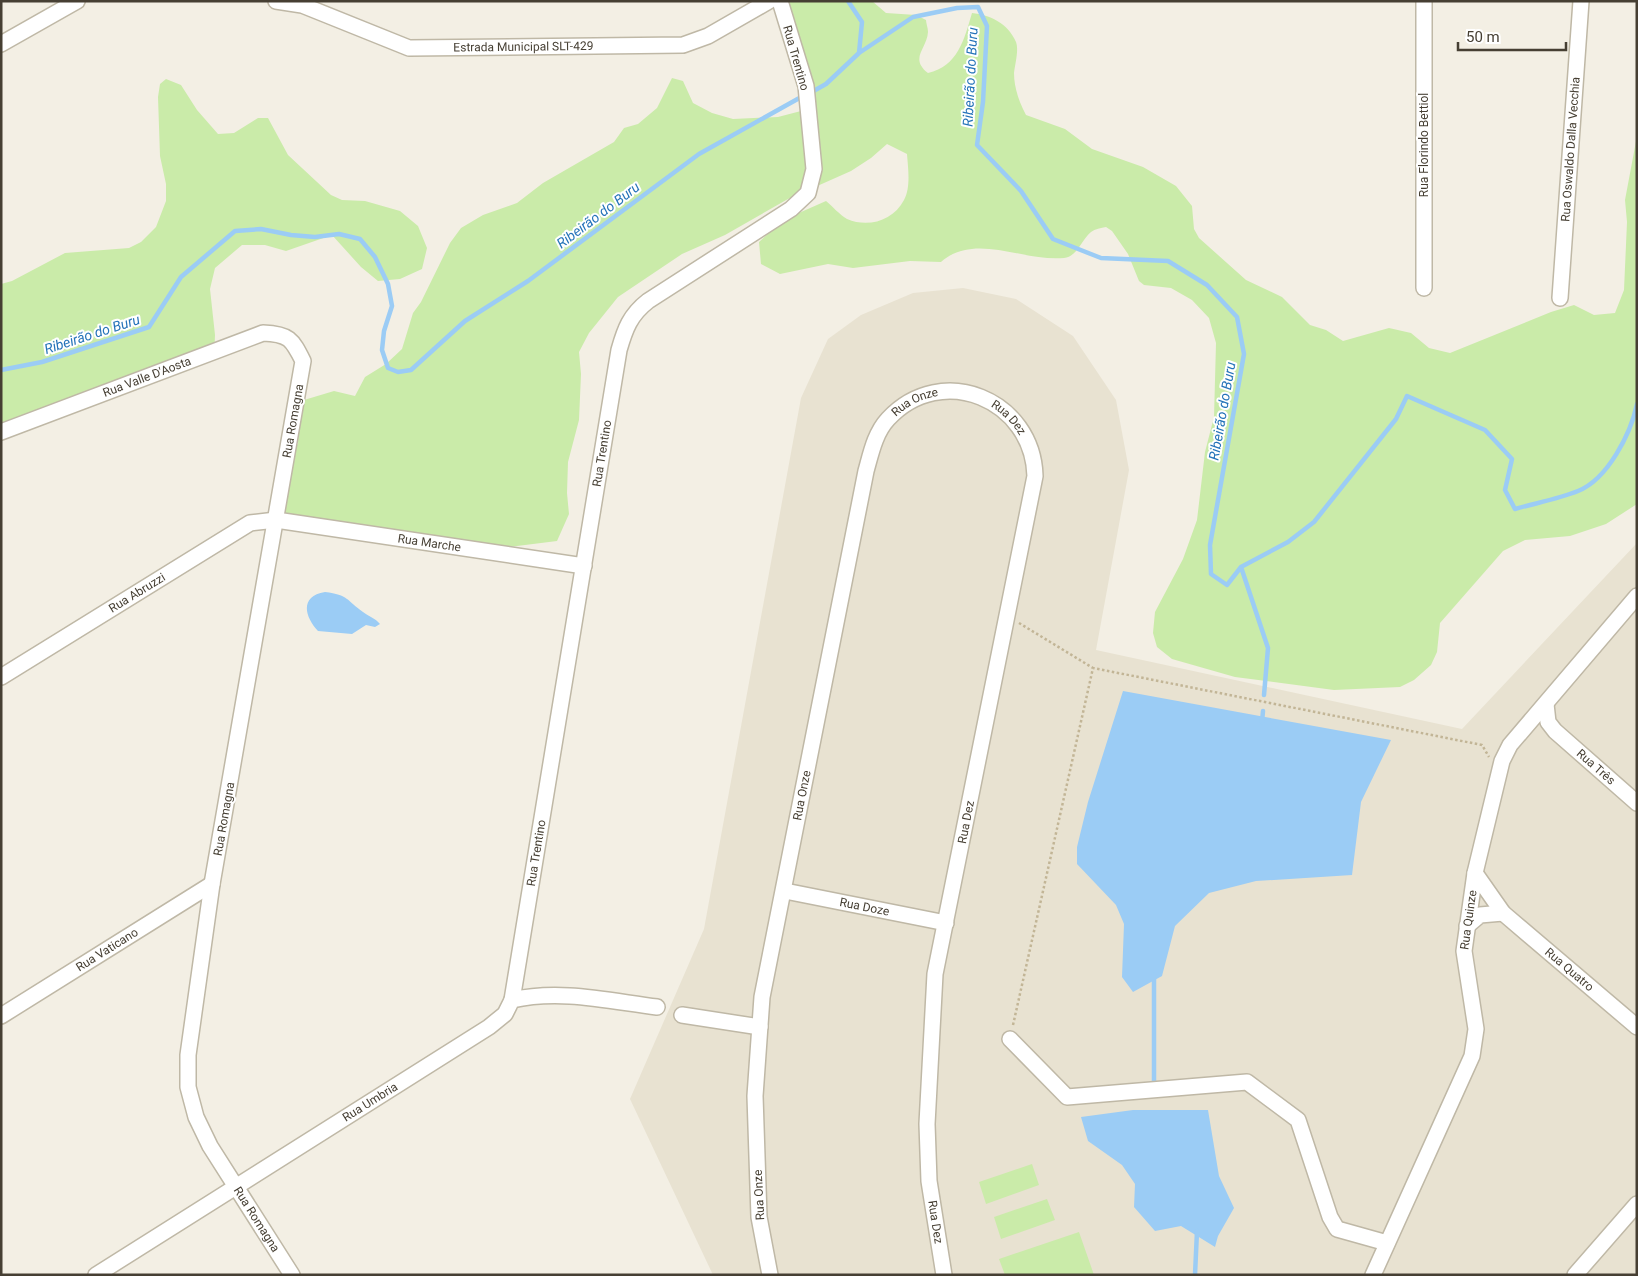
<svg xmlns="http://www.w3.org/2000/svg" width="1638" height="1276" font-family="Roboto,sans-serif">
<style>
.residential{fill:#e8e2d1}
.green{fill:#caeba9}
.water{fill:#9bccf5}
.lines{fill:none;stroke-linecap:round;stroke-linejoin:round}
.stream{stroke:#9bccf5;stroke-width:4.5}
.minor-casing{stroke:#bfb8a6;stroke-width:18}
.path{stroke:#c2b596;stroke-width:2.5;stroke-dasharray:2.5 2.5;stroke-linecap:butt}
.minor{stroke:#fff;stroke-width:15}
.labels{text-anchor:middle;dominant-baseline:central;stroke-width:4;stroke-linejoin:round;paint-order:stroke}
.street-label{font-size:12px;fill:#463f33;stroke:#fff}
.water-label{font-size:14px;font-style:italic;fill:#2573b9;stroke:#fff}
</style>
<rect width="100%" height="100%" fill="#f3efe4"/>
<path class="residential" d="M963,288L1016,299L1073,336L1116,400L1129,470L1096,650L1462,729L1637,543V1275H713L630,1099L704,929L801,398L828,339L861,315L913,293Z"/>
<path class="green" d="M785,1H872L886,13L916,15L926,20C926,23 928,28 928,32C927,49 909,58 928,73C958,66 964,40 972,13C990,15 1008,23 1016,42C1019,50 1015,64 1014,73C1014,87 1019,102 1026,115L1065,129L1092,149L1143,167L1176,186L1192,206L1194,229L1199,238L1246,280L1282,297L1310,325L1326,330L1343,341L1389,328L1411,333L1429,348L1450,353L1551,312L1574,305L1594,315L1615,313L1624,290L1627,222L1625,200L1637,136V504L1606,524L1570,536L1525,540L1503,551L1440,623L1437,652L1431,665L1414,680L1400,687L1334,690L1235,677L1172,659L1157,647L1153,633L1155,612L1183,559L1197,520L1205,452L1214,417L1216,343L1209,318L1192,300L1171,288L1144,285L1139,281L1128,254L1112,231L1106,227C1101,228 1095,229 1091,232C1082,239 1077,257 1064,258C1023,262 975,232 941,262L910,261L853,268L828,264L780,274L761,264L759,242L783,220L826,201C832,206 840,215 847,219C868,228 893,221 904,200C911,187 908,168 907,154L887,144L871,158L851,171L788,199L725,235L682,254L618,297L589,333L579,352L581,374L579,420L568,462L567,493L569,514L557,541L509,547L418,543L284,519L289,482L282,459L298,444L299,422L304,400L334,391L355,396L365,377L386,364L402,349L413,313L421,302L450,243L461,228L483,215L517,203L543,183L614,142L624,128L638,124L657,108L672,78L683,81L693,103L712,113L733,119L778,117L801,111L808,100L813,79Z
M166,79L181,85L197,110L218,134L234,133L258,118H268L288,155L331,195L342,200L365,201L400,211L418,226L427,248L422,269L400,279L378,281L361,267L332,235L286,251L265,245H242L215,268L210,289L215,335L214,359L1,425V284L12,281L65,253L129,248L141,242L156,227L166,201V184L160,156L158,97L160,84Z
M1032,1164L1039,1185L986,1204L979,1182Z
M1047,1199L1055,1220L1001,1239L994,1217Z
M1079,1232L1094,1275H1005L999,1259Z"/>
<path class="water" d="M325,592C349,595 346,600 363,612C370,617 375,618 380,624L375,627L366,625L352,634L318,631C304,616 300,596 325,592Z
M1123,691L1391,740L1361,802L1352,875L1256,881L1209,893L1175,926L1162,976L1133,992L1122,977L1124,924L1116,905L1077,864V847L1088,802Z
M1133,1110H1208L1219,1176L1234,1208L1218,1236L1215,1247L1181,1226L1155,1231L1134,1207L1135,1184L1122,1165L1088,1141L1081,1117Z"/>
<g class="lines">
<path class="stream" d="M848,1L862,22L859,53
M810,93L826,84L859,53L913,17L957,8L978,7L987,26L983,102L977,145L1021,191L1053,239L1101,258L1168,261L1207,285L1237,317L1244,354L1210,545L1211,574L1227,585L1241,567L1288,542L1314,522L1396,419L1407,396L1485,430L1512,459L1505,490L1515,509C1536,503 1558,499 1578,491C1608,479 1631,433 1637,404
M1,370L42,362L149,327L181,277L235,231L261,229L291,235L315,237L339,234L360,239L375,257L388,284L392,306L384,331L382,350L388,368L398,372L411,370L465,321L528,281L699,154L803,96
M1241,567L1268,648L1264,695
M1262,722L1263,711
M1154,1086V975
M1195,1275L1197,1231"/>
<defs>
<g id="minor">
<path id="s1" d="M276,1L302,5L409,48L683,45L708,36L769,1"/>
<path d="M1,44L77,1"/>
<path d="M1424,288V1"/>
<path id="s2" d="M1560,298L1581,1"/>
<path id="s3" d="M1,432L263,333C289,334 292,339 303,361L212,884L188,1055V1087L196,1117L210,1146L292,1275"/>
<path id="s4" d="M1,677L250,523L276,520L584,566"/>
<path id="s5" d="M1546,704L1548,722L1555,731L1637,803"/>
<path id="s6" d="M1475,873L1503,913L1637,1027"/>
<path id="s7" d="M785,891L946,923"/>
<path d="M1467,926L1480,915L1503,913"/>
<path id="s8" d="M512,1000L619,350C625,329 630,315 648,301L791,209L808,193L814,169L806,86L780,1"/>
<path d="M682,1015L760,1027"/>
<path id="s9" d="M1,1016L212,884"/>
<path d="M1010,1039L1067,1097L1247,1082L1298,1120L1330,1217L1337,1229L1387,1243"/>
<path id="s10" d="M96,1275L489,1027L505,1014L512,1000C560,989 609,1001 657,1007"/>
<path id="s11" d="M770,1275L759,1217L755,1096L762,997L866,471C871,453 875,433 888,419C942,361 1033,400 1035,476L935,974L927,1124L929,1181L944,1275"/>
<path id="s12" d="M1373,1275L1472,1056L1476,1029L1464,951L1475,873L1502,761L1510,745L1637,596"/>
<path d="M1575,1275L1637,1204"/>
</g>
</defs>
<use href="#minor" class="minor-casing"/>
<path class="path" d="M1019,623L1093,668
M1013,1025L1093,668L1482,745L1489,757"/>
<use href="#minor" class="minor"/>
</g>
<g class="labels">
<g class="street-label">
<text stroke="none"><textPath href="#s1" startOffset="256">Estrada Municipal SLT-429</textPath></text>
<text transform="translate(796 58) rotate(74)">Rua Trentino</text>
<text transform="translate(1424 145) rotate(-90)">Rua Florindo Bettiol</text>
<text stroke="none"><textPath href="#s2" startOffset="149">Rua Oswaldo Dalla Vecchia</textPath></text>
<text stroke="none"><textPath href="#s3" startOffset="156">Rua Valle D'Aosta</textPath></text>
<text stroke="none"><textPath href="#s11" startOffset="905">Rua Onze</textPath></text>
<text stroke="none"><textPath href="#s11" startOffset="1009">Rua Dez</textPath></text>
<text transform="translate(293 421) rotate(-80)">Rua Romagna</text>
<text stroke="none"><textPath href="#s8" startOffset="554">Rua Trentino</textPath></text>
<text stroke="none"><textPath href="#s4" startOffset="474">Rua Marche</textPath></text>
<text stroke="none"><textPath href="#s4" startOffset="160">Rua Abruzzi</textPath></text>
<text stroke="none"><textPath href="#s5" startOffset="84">Rua Três</textPath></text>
<text stroke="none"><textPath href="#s11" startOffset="485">Rua Onze</textPath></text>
<text transform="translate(224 819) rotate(-80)">Rua Romagna</text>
<text transform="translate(966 822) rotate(-79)">Rua Dez</text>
<text stroke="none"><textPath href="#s8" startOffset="149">Rua Trentino</textPath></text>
<text stroke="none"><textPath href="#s7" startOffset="81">Rua Doze</textPath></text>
<text stroke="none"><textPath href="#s12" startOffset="378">Rua Quinze</textPath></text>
<text stroke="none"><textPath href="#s9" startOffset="125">Rua Vaticano</textPath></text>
<text stroke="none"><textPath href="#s6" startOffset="136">Rua Quatro</textPath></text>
<text stroke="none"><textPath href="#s10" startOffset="324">Rua Umbria</textPath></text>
<text transform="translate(759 1195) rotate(-93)">Rua Onze</text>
<text stroke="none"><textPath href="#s3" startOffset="1219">Rua Romagna</textPath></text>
<text stroke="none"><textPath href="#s11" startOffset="1832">Rua Dez</textPath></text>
</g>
<g class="water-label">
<text transform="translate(970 77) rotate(-87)">Ribeirão do Buru</text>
<text transform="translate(598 215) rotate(-37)">Ribeirão do Buru</text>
<text transform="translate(92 334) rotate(-18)">Ribeirão do Buru</text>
<text transform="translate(1222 411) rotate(-80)">Ribeirão do Buru</text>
</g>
</g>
<rect width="1638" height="1276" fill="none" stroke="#463f33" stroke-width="5"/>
<path d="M1458 42v8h108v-8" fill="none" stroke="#463f33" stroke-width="2.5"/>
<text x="1466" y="42" font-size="15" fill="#463f33" stroke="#ffffff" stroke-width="4" paint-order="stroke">50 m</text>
</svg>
